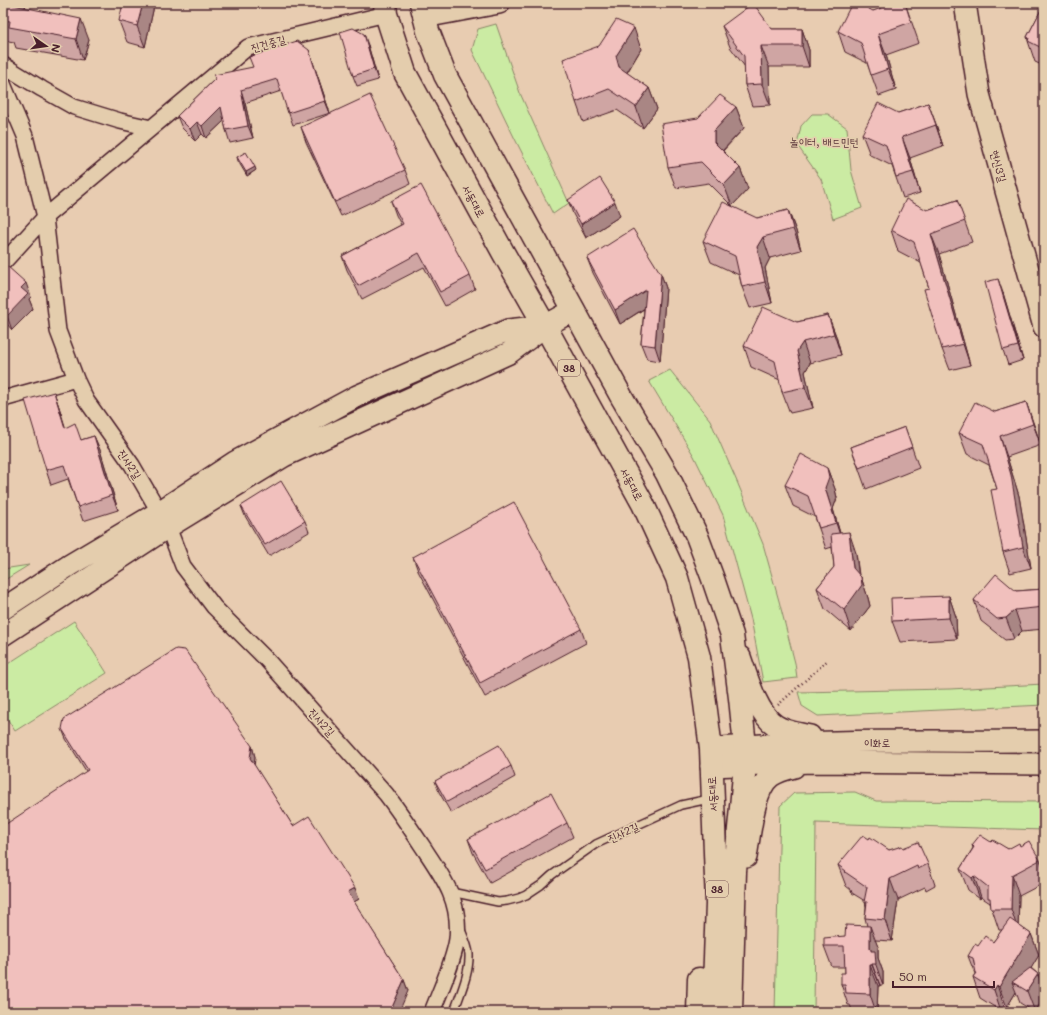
<svg xmlns="http://www.w3.org/2000/svg" width="1047" height="1015" font-family="Mali,'Poor Story',sans-serif">
<style>
.green{fill:#cbeba3;stroke:#8a8567}
.lines{fill:none;stroke-linecap:round;stroke-linejoin:round}
.lane-casing{stroke:#4a1f2b;stroke-width:10}
.street-casing{stroke:#4a1f2b;stroke-width:18}
.secondary-casing{stroke:#4a1f2b;stroke-width:24}
.primary-casing{stroke:#4a1f2b;stroke-width:25}
.path{stroke:#4a1f2b;stroke-width:2.5;stroke-dasharray:1 3;stroke-linecap:butt}
.lane{stroke:#e4cdad;stroke-width:7}
.street{stroke:#e4cdad;stroke-width:15}
.secondary{stroke:#e4cdad;stroke-width:21}
.primary{stroke:#e4cdad;stroke-width:22}
.wall{fill:#cfa5a3;stroke:#4a1f2b}
.shaded-wall{fill:#a98684;stroke:#4a1f2b}
.building{fill:#f1c0bd;stroke:#4a1f2b}
.labels{text-anchor:middle;dominant-baseline:central;stroke-width:3.5;stroke-linejoin:round;paint-order:stroke}
.shield{fill:#e4cdad;stroke:#785352;stroke-width:1}
.shield-label{font-size:10px;font-weight:bold;fill:#4a1f2b}
.street-label{font-size:11px;fill:#4a1f2b;stroke:#e4cdad}
.park-label{font-size:11px;fill:#573337;stroke:#e4cdad}
</style>
<rect width="100%" height="100%" fill="#e8ccb1"/>
<filter id="ink" filterUnits="userSpaceOnUse"><feTurbulence type="fractalNoise" baseFrequency=".025" numOctaves="2"/><feDisplacementMap in="SourceGraphic" scale="8" xChannelSelector="R" yChannelSelector="G"/><feConvolveMatrix kernelMatrix="1 2 1 2 8 2 1 2 1" color-interpolation-filters="sRGB"/></filter>
<g filter="url(#ink)">
<path class="green" d="M496,24L520,93L569,203L553,214L514,137L472,50L478,29Z
M812,114H828L847,128L851,170L862,208L833,219L821,179L797,145L801,126Z
M670,370L710,420L738,484L763,544L779,601L795,663L797,678L763,682L751,619L723,515L694,456L649,381Z
M29,565L3,581V569Z
M74,621L107,673L15,731L3,712V667Z
M1044,684V705L818,716L802,706L798,692L950,689Z
M855,792L876,801L1044,802V830L816,823L814,1012H775L780,806L794,793Z"/>
<g class="lines">
<defs>
<path id="lane" d="M451,892L498,902L507,901L519,898L526,895L541,885L552,875L596,844L681,805L709,799
M454,1012C460,994 470,973 469,954C468,945 464,937 461,930"/>
<path id="street" d="M3,65L42,89L74,107L120,121L151,128
M3,84L25,136L45,217L58,331L76,379
M3,263L45,217L248,47L386,14
M3,399L76,379L86,400L132,465L168,527L183,566L214,607L267,660L386,794C399,811 411,829 423,847C443,877 461,901 457,939C454,961 440,991 432,1012"/>
<path id="secondary" d="M965,3L979,94L1044,327
M424,17L499,3
M3,609L70,565L159,512L235,462L357,396L508,330L545,326
M3,635L168,527L284,456L509,353L545,326L574,310
M740,657C747,677 757,713 775,725C785,732 798,733 810,736
M711,749C821,738 933,742 1044,741
M711,766L812,762L1044,764
M746,857C750,835 753,789 771,776C778,771 786,769 794,767"/>
<path id="primary" d="M385,3L386,14L405,73L504,254L545,326L643,504L677,578L699,657L711,749L717,904L713,1012
M421,3L428,31L445,75L621,396L667,474L697,536L713,579L732,635L740,698L745,746L744,775L735,871L731,1012
M698,1012L699,979"/>
</defs>
<use href="#lane" class="lane-casing"/>
<use href="#street" class="street-casing"/>
<use href="#secondary" class="secondary-casing"/>
<use href="#primary" class="primary-casing"/>
<path class="path" d="M778,705L828,660"/>
<use href="#lane" class="lane"/>
<use href="#street" class="street"/>
<use href="#secondary" class="secondary"/>
<use href="#primary" class="primary"/>
</g>
<path class="wall" d="M3,3H26L25,8L89,40L83,60L16,48L14,42L3,40Z
M905,3L919,43L886,55L896,90L879,96L867,63L845,52L838,31L873,11Z
M1044,4V66L1035,62L1028,41V40L1027,37Z
M154,6L145,47L127,42L119,21Z
M722,26L772,29H802L809,50V67H769L770,105L752,106L745,85V67L730,47Z
M368,45L378,80L357,86L353,76Z
M641,49L627,73L649,88L657,109L643,128L617,110L583,122L576,102Z
M309,50L330,113L293,125L281,91L245,103L253,138L230,143L226,130L224,121L206,138L202,134L195,141L182,128L177,116L215,79Z
M928,103L943,146L910,158L920,193L903,198L892,166L870,155L862,134L898,113Z
M736,107L744,128L723,151L740,168L748,189L732,206L709,183L676,188L668,167L698,118Z
M301,127L405,170L410,184L341,216L306,142Z
M237,157L256,170L247,176L238,161Z
M568,200L620,216L586,238L573,214Z
M957,200L972,242L939,254L970,365L950,370L942,349L929,288L921,263L898,251L891,230L927,210Z
M391,201L470,276L475,289L445,306L424,267L362,299L347,270L342,256L401,225L396,215Z
M788,210L796,231L801,250L770,258L765,268L772,303L750,308L742,287L739,275L711,262L703,241L757,218Z
M587,258L661,274L666,288L660,361L647,359L641,344L644,309L620,324L593,273Z
M3,271L31,297L29,299L33,309L12,330L7,324L3,328Z
M1003,293L1023,360L1008,365L1003,350Z
M828,315L836,336L841,355L810,363L805,372L813,408L790,413L782,392L780,380L751,367L744,346L797,322Z
M54,392L59,407L65,428L81,440L94,436L100,450L118,510L83,521L68,479L51,485L46,470Z
M1026,402L1041,445L1007,457L1019,496L1031,568L1010,573L1003,552L997,489L989,465L967,454L959,433L995,412Z
M905,427L919,468L866,489L851,447Z
M827,468L835,489L837,498L833,509L840,533L856,553L859,575L861,577L868,598L870,606L851,631L825,609L817,588L834,567L832,547L826,549L815,517L793,506L785,485Z
M241,506L305,521L309,532L269,556L245,516Z
M413,557L581,629L586,643L485,697L418,571Z
M1044,589V629L1022,631L1014,639L1005,640L981,621L974,600L1016,591Z
M949,596L956,617L957,639L900,642L892,621Z
M62,729L252,746L255,757L254,765L293,826L359,899L354,902L404,980L408,991L86,771L66,739Z
M511,766L515,777L451,813L439,792L435,781Z
M567,823L573,837L490,883L473,853L468,839Z
M869,839L889,850L903,848L928,864L935,885L926,890L925,887L898,900L892,941L875,940L878,947V958L883,972V985H880V986H878L877,1012H853L850,1005H848L841,984L845,973V967H832L824,946L867,926L865,918L866,907L865,901L852,893L851,890L846,886L838,865Z
M991,842L1008,849L1020,846L1040,860L1044,870V883L1019,896L1018,925L1031,934L1039,955L1031,968L1038,974L1044,991V997L1035,1012L1020,1003L1016,992L1007,1007L1004,1006L1001,1011L980,998L973,977L975,974L968,956L978,946L993,942L1002,930H999L990,903L981,897L980,899L968,890L960,869L973,848L972,845Z"/>
<path class="shaded-wall" d="M14,3H26L21,26L13,5Z
M143,3H153L154,6L145,47L137,26Z
M81,19L89,40L83,60L76,39Z
M634,28L641,49L624,77L619,67L616,56Z
M802,29L809,50V67L802,46Z
M364,34L368,45L378,80L374,69Z
M878,34L886,55L896,90L888,69Z
M761,46L769,67L770,105L762,84Z
M309,50L313,63L330,113L325,101Z
M649,88L657,109L643,128L636,107Z
M241,90L245,103L253,138L248,126Z
M928,103L936,124L943,146L936,125Z
M221,107L225,120L206,138L202,126Z
M736,107L744,128L721,152L714,142V131Z
M197,122L202,134L195,141L190,129Z
M902,137L910,158L920,193L913,172Z
M255,167L256,170L247,176L246,172Z
M740,168L748,189L732,206L724,185Z
M615,202L620,216L586,238L581,224Z
M788,210L796,231L801,250L793,229Z
M931,234L939,254L970,365L963,344Z
M763,237L770,258L765,268L772,303L765,282L757,247Z
M661,274L666,288L660,361L655,346Z
M998,279L1003,293L1023,360L1018,346Z
M26,283L31,297L29,299L33,309L12,330L7,316L21,288Z
M646,290L651,304L620,324L615,310Z
M3,314L7,324L3,328Z
M828,315L836,336L841,355L834,334Z
M803,342L810,363L805,372L813,408L805,387L797,351Z
M54,392L59,407L70,442L65,428Z
M1026,402L1033,423L1041,445L1033,424Z
M94,436L100,450L118,510L112,495Z
M1000,436L1007,457L1019,496L1031,568L1023,547Z
M827,468L835,489L837,498L833,509L843,544L836,523L825,488Z
M849,532L856,553L860,588L861,577L868,598L870,606L851,631L844,610L853,568Z
M949,596L956,617L957,639L949,618Z
M1015,610L1022,631L1014,639L1006,618Z
M252,746L255,757L254,769L250,758Z
M1012,875L1019,896L1018,930L1011,909Z
M974,876L981,897L980,899L972,878Z
M890,879L898,900L892,941L885,920Z
M355,888L359,899L352,903L348,892Z
M870,926L878,947V958L883,972V985L870,948Z
M1031,934L1039,955L1020,987L1012,982L1016,992L1007,1007L999,987Z
M872,964L880,985V986L872,965Z
M870,965L878,986L877,1012H876L870,994Z
M1038,974L1044,991V997L1035,1012L1027,991Z
M404,980L408,991L399,1012H390Z
M997,985L1004,1006L1001,1011L994,990Z"/>
<path class="building" d="M3,3H14L13,5L81,19L76,39L9,27L10,21L3,20Z
M123,3H143L137,26L119,21Z
M753,3L772,29H802V46H761L762,84L745,85L744,56L722,26Z
M852,3H858L873,11L896,3H905L911,22L878,34L888,69L871,75L861,43L838,31Z
M1044,4V49L1028,41L1029,38L1027,37Z
M616,20L634,28L616,56L619,67L649,88L636,107L609,89L576,102L563,59L599,46Z
M353,28L364,34L374,69L353,76L340,32Z
M297,41L309,50L325,101L288,113L277,79L241,90L248,126L226,130L221,107L202,126L197,122L190,129L177,116L215,79L214,75L253,67L249,57Z
M370,95L405,170L335,202L301,127Z
M720,95L736,107L714,131V142L740,168L724,185L701,162L668,167L661,124L698,118Z
M878,103L898,113L928,103L936,125L902,137L913,172L896,177L886,145L862,134Z
M246,152L255,167L246,172L237,157Z
M600,178L615,202L581,224L568,200Z
M421,185L470,276L440,292L419,253L358,286L342,256L403,224L391,201Z
M906,199L927,210L957,200L965,221L931,234L963,344L942,349L924,289L929,288L914,242L891,230Z
M723,202L757,218L788,210L793,229L763,237L757,247L765,282L742,287L735,256L703,241Z
M633,229L661,274L655,346L641,344L646,290L615,310L587,258Z
M7,266L26,283L21,288L28,294L7,316L3,312V271Z
M998,279L1018,346L1003,350L985,282Z
M763,307L797,322L828,315L834,334L803,342L797,351L805,387L782,392L775,361L744,346Z
M54,392L65,428L75,423L81,440L94,436L112,495L78,507L64,465L46,470L25,400Z
M975,402L995,412L1026,402L1033,424L1000,436L1011,475L1023,547L1003,552L991,490L997,489L983,444L959,433Z
M905,427L912,447L859,468L851,447Z
M801,454L827,468L829,477L825,488L836,523L819,528L808,496L785,485Z
M281,481L305,521L265,545L241,506Z
M514,502L581,629L480,683L413,557Z
M849,532L853,568L861,577L862,585L844,610L817,588L834,567L831,534Z
M996,574L1016,591L1044,589V607L1015,610L1006,618L997,619L974,600Z
M949,596V618L892,621L891,598Z
M176,649L185,650L252,746L250,758L293,826L309,816L355,888L348,892L404,980L390,1012H3V826L88,770L62,729L64,719Z
M499,745L511,766L447,802L435,781Z
M551,793L567,823L485,869L468,839Z
M863,835L869,839L870,837L889,850L902,846L903,848L918,842L928,864L918,869L917,866L890,879L885,920L865,918L867,902H864L867,887L845,872L846,871L838,865Z
M980,835L991,842L993,840L1008,849L1019,843L1020,846L1029,841L1040,860L1012,875L1011,909H991L990,898H988V887L974,876L972,878L960,869L974,847L972,845Z
M1010,919L1031,934L999,987L997,985L994,990L973,977L976,973L973,958L968,956L975,944L978,946L985,936L993,942Z
M846,925L870,926V948H871V951H875L876,964H872V965H870V994L846,993L845,984H841V973H845L844,946H824V938L845,936Z
M1030,968L1038,974L1027,991L1012,982Z"/>
</g>
<g class="labels">
<g class="shield">
<rect x="558" y="360" width="22" height="16" rx="3"/>
<rect x="706" y="881" width="22" height="16" rx="3"/>
</g>
<g class="shield-label">
<text x="569" y="368">38</text>
<text x="717" y="889">38</text>
</g>
<g class="street-label">
<text transform="translate(268 43) rotate(-15)">진건중길</text>
<text transform="translate(999 166) rotate(74)">현신3길</text>
<text transform="translate(474 201) rotate(61)">서동대로</text>
<text transform="translate(130 464) rotate(57)">진사2길</text>
<text transform="translate(632 484) rotate(61)">서동대로</text>
<text transform="translate(322 722) rotate(48)">진사2길</text>
<text x="877" y="742">이화로</text>
<text transform="translate(712 794) rotate(-93)">서동대로</text>
<text transform="translate(623 832) rotate(-25)">진사2길</text>
</g>
<g class="park-label">
<text x="824" y="141">놀이터, 배드민턴</text>
</g>
</g>
<rect width="1047" height="1015" fill="none" stroke="#e4cdad" stroke-width="16"/>
<rect x="8" y="8" width="1031" height="999" fill="none" stroke="#4a1f2b" stroke-width="1.5" filter="url(#ink)"/>
<g transform="translate(46 46) rotate(103)" stroke="#e4cdad" stroke-width="3" paint-order="stroke">
<path d="M0-3L7 15L0 10L-7 15Z" fill="#4a1f2b"/>
<text y="-6" font-size="11" font-weight="bold" text-anchor="middle" fill="#4a1f2b">N</text>
</g>
<path d="M893 981v6h101v-6" fill="none" stroke="#4a1f2b" stroke-width="2"/>
<text x="899" y="981" font-size="12" fill="#4a1f2b" stroke="#e4cdad" stroke-width="3" paint-order="stroke">50 m</text>
</svg>
